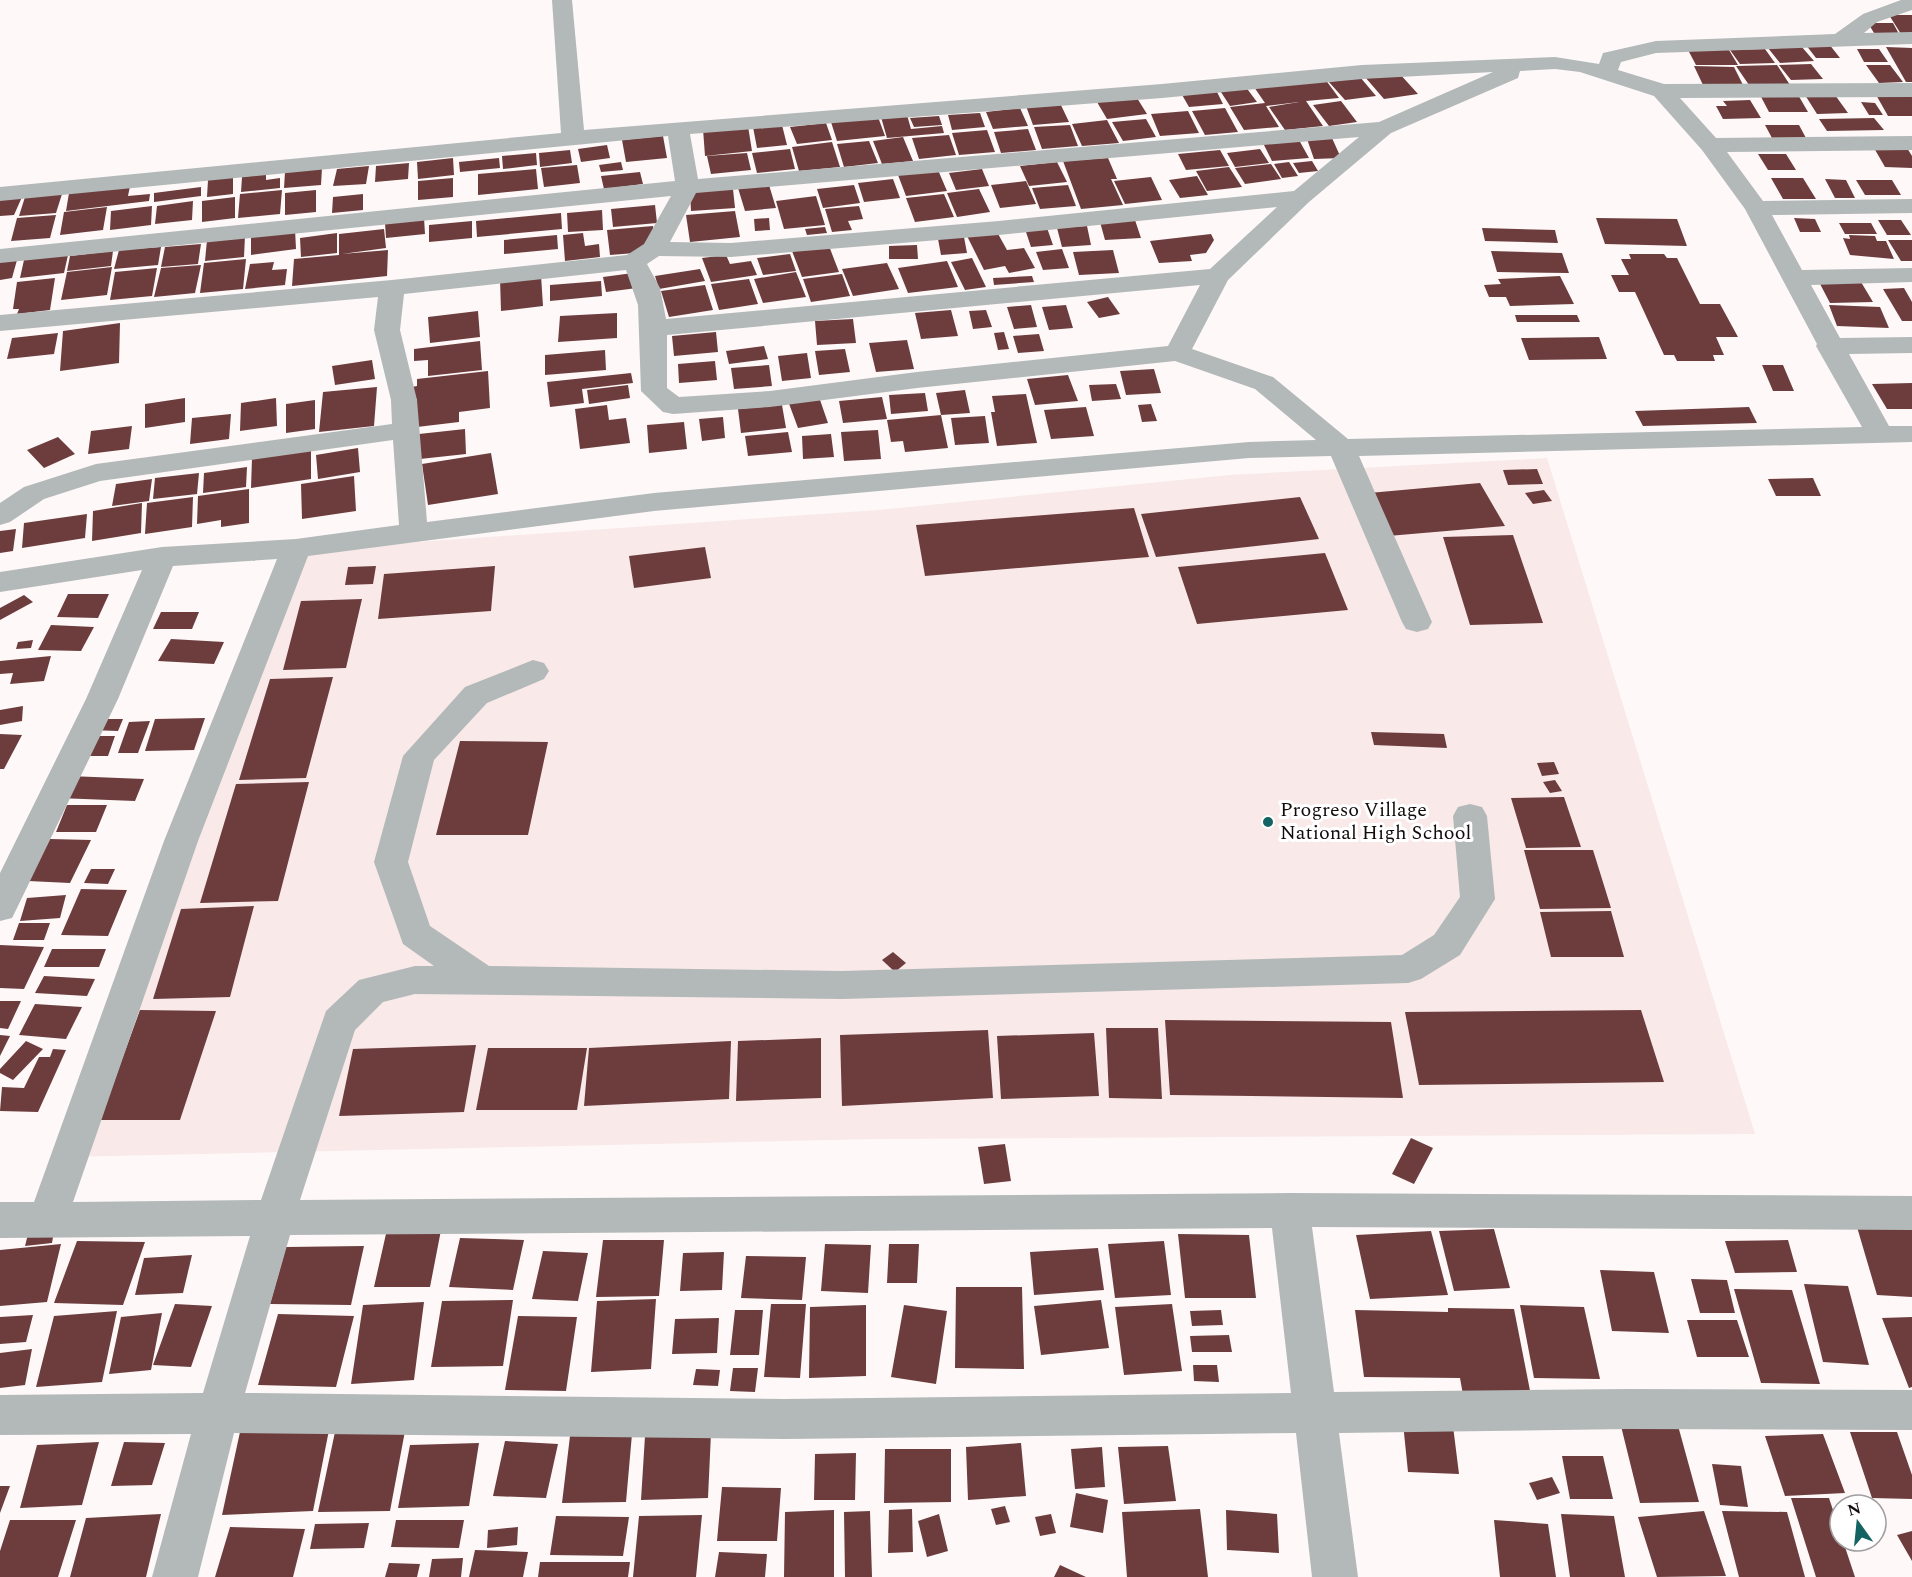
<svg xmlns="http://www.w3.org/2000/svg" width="1912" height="1577" font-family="Spectral,serif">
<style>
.built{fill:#f9e9e9}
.building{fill:#6d3d3e}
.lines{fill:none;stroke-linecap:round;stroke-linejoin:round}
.minor{fill:#b2b9b8;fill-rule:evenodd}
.poi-dot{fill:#146363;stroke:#fff;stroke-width:2}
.labels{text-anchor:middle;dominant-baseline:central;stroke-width:6;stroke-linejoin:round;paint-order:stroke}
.poi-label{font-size:20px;fill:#120c0c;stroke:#fff;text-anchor:start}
</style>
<rect width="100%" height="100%" fill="#fef8f8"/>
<path class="built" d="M1547,458L1755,1134L875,1139L65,1157L302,550L879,510L1230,475Z"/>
<path class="building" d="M1889,15H1912V34H1901Z
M1868,23H1893L1899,34L1874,33Z
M1829,44L1840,58H1816L1806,45Z
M1801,46L1814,61L1780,63L1768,48Z
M1886,47L1912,48V82H1906Z
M1765,49L1775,63L1740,64L1730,50Z
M1857,49H1879L1888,62H1864Z
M1688,50H1729L1738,65H1696Z
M1811,64L1823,79L1791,80L1779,65Z
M1777,65L1790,85H1749L1736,66Z
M1866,65H1890L1903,82L1879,83Z
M1694,66L1734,67L1743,85H1703Z
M1399,73L1418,94L1384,99L1365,77Z
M1360,77L1376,96L1345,100L1329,82Z
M1325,79L1339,98L1306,101L1323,126L1285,130L1269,107L1299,102L1266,106L1279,127L1244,130L1230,107L1265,103L1254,87Z
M1245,86L1257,102L1230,106L1219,89Z
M1216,90L1223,104L1189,107L1181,93Z
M1759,93H1797L1808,112H1769Z
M1875,93L1912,94V116H1888Z
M1805,95H1835L1848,113L1817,114Z
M1137,98L1147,114L1107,119L1097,102Z
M1750,100L1761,118L1723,119L1716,106H1727L1723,101Z
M1341,101L1357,122L1329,126L1313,105Z
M1861,102L1875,103L1883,115H1869Z
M1060,103L1069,122L1033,125L1026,106Z
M1020,108L1028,126L993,129L986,112Z
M1225,108L1238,132L1205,135L1192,111Z
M1188,111L1199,133L1160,136L1151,114Z
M980,113L985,127L952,130L948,115Z
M907,115L911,129L942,126L944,133L887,138L881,117Z
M939,116L942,125L914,127L910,118Z
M878,117L885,136L837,141L831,122Z
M1874,118L1884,130L1827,131L1819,119Z
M1146,119L1156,137L1123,141L1112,122Z
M1107,120L1119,143L1082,146L1072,124Z
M826,123L832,140L797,144L790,127Z
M782,125L787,145L757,148L753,127Z
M1070,125L1078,146L1042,149L1034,127Z
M1765,125H1799L1806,138H1772Z
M748,126L752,151L705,156L703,129Z
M1028,129L1036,150L1001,153L994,132Z
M987,130L995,152L959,155L952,133Z
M949,135L956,155L919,159L912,138Z
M663,136L667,158L626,162L622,140Z
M903,137L913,161L882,164L873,141Z
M1332,138L1341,158L1314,159L1307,139Z
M1299,140L1309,158L1272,161L1263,143Z
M869,141L878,163L844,167L837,144Z
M832,142L840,167L799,171L792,147Z
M607,145L610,158L581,162L578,149Z
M1874,148H1907L1912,156V168L1885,167Z
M790,149L795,169L757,173L752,153Z
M1260,149L1269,163L1235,167L1227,153Z
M570,150L572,163L540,167L539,153Z
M1220,150L1229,166L1186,170L1178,154Z
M536,153L537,165L503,169L502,156Z
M747,153L751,170L711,174L707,156Z
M1758,154H1786L1796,170H1768Z
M453,158L454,175L418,179L417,162Z
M499,158L500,168L460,172L459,162Z
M1108,158L1117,179H1111L1123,205L1081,209L1063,161Z
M1312,161L1318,171L1299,173L1293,163Z
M621,162L623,170L601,172L599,165Z
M1057,162L1067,182L1029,186L1020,166Z
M1289,162L1298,176L1282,178L1274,164Z
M409,163L408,179L375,182L376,166Z
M1271,164L1281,179L1245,184L1235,168Z
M577,165L580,183L544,187L541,168Z
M369,166L366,184L333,186L337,169Z
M1229,167L1242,187L1207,191L1196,171Z
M322,168L321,185L284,188L285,172Z
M536,169L538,189L478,195V174Z
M982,169L989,186L956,190L949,173Z
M938,170L947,191L906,196L898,175Z
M640,172L643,184L604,189L601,176Z
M266,174V180L280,178V188L241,192L242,177Z
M1197,176L1208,195L1180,198L1169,180Z
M233,177V194L207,197L208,180Z
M1151,177L1162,200L1125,204L1114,181Z
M453,178V197L418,200V181Z
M1771,178H1803L1816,199H1783Z
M893,179L900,198L864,202L858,183Z
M1825,179L1846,180L1855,198H1835Z
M1856,180H1892L1901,195H1865Z
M1026,181L1036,204L1000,208L991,185Z
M769,185L776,208L745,211L738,188Z
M854,185L860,203L823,208L817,189Z
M1068,185L1076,206L1040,209L1032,188Z
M130,186L128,196L150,194L149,201L66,211L69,193Z
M201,187V196L154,202V193Z
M733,189L735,208L691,211L690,192Z
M979,189L990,212L957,217L947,193Z
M282,190L280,214L238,218L240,194Z
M316,190V212L285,215V193Z
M62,194L56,213L19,216L25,197Z
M363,194V210L332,213L333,197Z
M944,194L954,217L915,222L906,198Z
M816,196L825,225L784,229L776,201Z
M22,197L14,215L0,216V198Z
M235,197V218L202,222V201Z
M193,201L192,220L155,224L157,206Z
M655,205L657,223L613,227L611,209Z
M152,206L151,225L110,230L111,211Z
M859,206L863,219L848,221L852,230L832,232L825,209Z
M107,207L103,230L60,235L64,212Z
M602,210L603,230L568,232L567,213Z
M735,211L740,237L690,242L686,215Z
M561,213L562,229L477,237L476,221Z
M56,215L50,238L11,241L17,218Z
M424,218L425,234L386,238L385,223Z
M769,218L770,230L755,231L754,219Z
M1596,218L1677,219L1687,246L1605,244Z
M1794,218L1815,219L1821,232H1800Z
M1135,220L1141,238L1105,240L1100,222Z
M1878,220H1901L1911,235H1887Z
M472,221V238L429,242V225Z
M1839,223H1871L1877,234H1845Z
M1046,225L1053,245L1031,247L1024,226Z
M653,226L654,239L635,253L610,255L607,230Z
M1087,226L1091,245L1062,247L1057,228Z
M825,227L827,233L807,235L805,229Z
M1482,228L1555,230L1558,243L1485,241Z
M295,229L296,249L251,255V235Z
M384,229L386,248L342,254L388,250L387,276L292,286L294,259L339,255V234Z
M997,232L1007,250L1024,248L1035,268L1009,273L1005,266L984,270L967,236Z
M337,233V253L301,257L300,238Z
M583,233L585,246L599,244L600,257L565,261L563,235Z
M1211,234L1214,240L1206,253L1190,255L1192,261L1159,263L1150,241Z
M557,235L558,249L504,254V240Z
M1849,235L1875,236L1877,241H1886L1894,259L1850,255L1843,238L1850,239Z
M245,236L244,257L205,261L207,240Z
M964,237L967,253L941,255L938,239Z
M1888,240H1912V261H1901Z
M201,244L198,264L161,267L165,247Z
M917,245L918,259H889V246Z
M829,246L839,272L802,277L792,251Z
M161,247L158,265L114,269L119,250Z
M1062,249L1069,268L1043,270L1036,252Z
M1113,250L1119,273L1079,275L1073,252Z
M113,251L111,266L67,271L70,256Z
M1491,251L1562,253L1569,273L1497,272Z
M790,254L796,271L763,275L757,258Z
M1629,254H1664L1667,258H1677L1700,304H1720L1738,337H1716L1724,355H1713L1715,361H1677L1674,355H1664L1635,292H1619L1611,275H1629L1621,259H1631Z
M68,255L64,273L20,278L24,260Z
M726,255L730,264L751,261L757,275L711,282L702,258Z
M972,258L986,287L965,290L951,262Z
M246,259L243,289L200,293L204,263Z
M17,260L12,278L0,280V261Z
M947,261L958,287L908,293L898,268Z
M274,262L272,270L287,269L285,285L245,289L250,264Z
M887,263L899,289L853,296L842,269Z
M201,265L195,293L154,297L161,268Z
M112,267L107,295L61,300L67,272Z
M157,268L152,296L110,300L115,272Z
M700,269L705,281L659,289L655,276Z
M796,272L806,297L763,303L754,279Z
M633,273L637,288L606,292L603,277Z
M842,274L850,296L811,302L803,279Z
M541,275L543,306L501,311L500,279Z
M1032,276L1034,282L994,285L993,278Z
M1560,276L1574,304L1510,306L1506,297H1489L1484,285L1501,284L1498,279Z
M55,278L50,310L17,314L19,309H13L17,282Z
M749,279L758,304L719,310L711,284Z
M601,281L602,296L550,301V285Z
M1819,282H1861L1873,302L1830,303Z
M705,285L713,310L669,317L661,291Z
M1904,288L1912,302V321H1902L1883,289Z
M1108,297L1120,314L1099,318L1087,302Z
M1031,305L1037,327L1014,329L1007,307Z
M1066,305L1073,328L1049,330L1042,307Z
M1829,305L1880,307L1889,328L1837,326Z
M951,310L958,336L921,339L915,313Z
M986,310L992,327L973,329L969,311Z
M478,311L480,337L430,343L428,317Z
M617,313V338L558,342L560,316Z
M1515,315H1577L1580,322H1517Z
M853,319L856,343L817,345L815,321Z
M120,323L119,363L60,371L63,331Z
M716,332L718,352L674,356L672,336Z
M1004,332L1009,349L998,350L994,333Z
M58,333L54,354L7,359L12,338Z
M1039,334L1044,351L1018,353L1013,336Z
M1599,337L1607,359L1529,360L1521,338Z
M907,340L914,369L876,372L869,343Z
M480,341L482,370L428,376V360L414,361V349Z
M764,346L768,359L729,364L726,351Z
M845,349L850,372L819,375L815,351Z
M605,350L606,370L545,375V355Z
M807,353L811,378L782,381L778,356Z
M372,360L375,379L335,385L332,366Z
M715,361L717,380L679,383L678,364Z
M769,365L772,386L734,389L731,368Z
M1762,365H1783L1794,391H1773Z
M1154,369L1161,393L1126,395L1120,371Z
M488,371L490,408L459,412V422L417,427V399L412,400V387L417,386V379Z
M631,373L633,383L582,389L584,403L550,407L547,382Z
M1068,375L1078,401L1035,405L1027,379Z
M1912,383V409H1887L1872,384Z
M1116,384L1121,399L1092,401L1089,385Z
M628,385L630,398L589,404L587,390Z
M377,387L374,426L319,432L323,392Z
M965,390L970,413L941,415L936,393Z
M925,393L928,411L891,414L889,395Z
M1026,394L1037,443L997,446L991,412H995L992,396Z
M819,397L828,423L798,428L788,401Z
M882,397L887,419L843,423L839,401Z
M185,398V422L145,428V404Z
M276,398L277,426L240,431L241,403Z
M315,400V429L286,433V404Z
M1151,404L1157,421L1142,422L1138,405Z
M607,405L609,420L626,418L630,443L580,449L575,409Z
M782,405L786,428L741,433L738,409Z
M1086,407L1094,436L1051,439L1044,410Z
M1749,407L1757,423L1643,426L1635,411Z
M231,414L229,439L190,444L192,418Z
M941,415L948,448L905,452L903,441L891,442L887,420Z
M985,416L989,443L955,445L951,418Z
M723,417L725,438L702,441L699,419Z
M684,422L687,449L649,453L647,425Z
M132,426L129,449L88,454L91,431Z
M465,429L466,454L420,459L419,434Z
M878,430L881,459L844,461L841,432Z
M788,432L792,452L748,456L745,436Z
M831,434L834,457L803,459L802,436Z
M58,437L75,454L44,468L27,450Z
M358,448L360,472L318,479L316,455Z
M311,450V479L251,488L252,458Z
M491,453L498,494L428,505L422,464Z
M247,467L246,487L203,493L204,473Z
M1537,469L1543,484L1508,485L1503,470Z
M199,473L197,494L153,499L155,478Z
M354,476L356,511L302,519L301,484Z
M1813,478L1821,496H1776L1768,479Z
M152,479L149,501L112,506L116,484Z
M1480,483L1505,526L1388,536L1369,493Z
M249,489V523L221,527V520L197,524L198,496Z
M1544,490L1552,501L1533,504L1525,493Z
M193,497L192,527L145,534L147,503Z
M1300,497L1319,539L1156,557L1141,514Z
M142,503L141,533L92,541L93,511Z
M1134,508L1149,557L925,576L916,525Z
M87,514L85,538L22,548L24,523Z
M16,529L13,551L0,553V531Z
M1513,535L1543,623L1470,625L1443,537Z
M705,547L711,578L634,588L629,556Z
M1325,553L1348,610L1197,624L1178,567Z
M376,566L373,584L345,585L348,567Z
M495,566L491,611L378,619L384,574Z
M68,594H109L98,618L57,617Z
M24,595L33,602L0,620V608Z
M362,599L346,668L283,670L301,601Z
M161,612H199L192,629H153Z
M51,625L94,627L81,651L38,650Z
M171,639L224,642L214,664L158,661Z
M33,640L31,648L16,649L18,642Z
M51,656L44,681L10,684L13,673L0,674V661Z
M333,677L306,778L239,780L270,679Z
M23,706L22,721L0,725V710Z
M205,718L194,750L145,751L155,719Z
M94,719H123L118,731L90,730Z
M150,721L138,753H118L129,722Z
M1371,732L1444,734L1447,748L1374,745Z
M0,734L22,735L4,769H0Z
M87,736H115L108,756H79Z
M460,741L548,742L528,835H436Z
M1554,762L1559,774L1542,776L1537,763Z
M69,776L144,779L135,801L58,798Z
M1555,780L1562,791L1550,793L1543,782Z
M309,782L278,901L200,903L236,784Z
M1564,797L1581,847L1526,848L1511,798Z
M67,805H107L96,832H56Z
M50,839L91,840L70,883L28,881Z
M1524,850H1593L1611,908L1540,909Z
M91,869H115L108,884L84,883Z
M81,889L127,890L108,936L61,935Z
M66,895L60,918L20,921L27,898Z
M254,906L230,997L153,999L181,909Z
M1611,911L1624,957H1551L1540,912Z
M19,923H50L44,940H13Z
M0,945L44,947L24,989L0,988Z
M52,949H106L99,967H44Z
M893,952L906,963L895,972L882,960Z
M44,976L95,979L87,996L35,993Z
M0,1001H21L8,1029L0,1028Z
M35,1004L82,1007L66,1039L19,1035Z
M140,1010L216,1011L180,1120H100Z
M1641,1010L1664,1082L1419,1085L1405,1012Z
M1165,1020L1391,1022L1403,1098L1170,1095Z
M1106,1028H1158L1162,1099L1109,1098Z
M988,1030L993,1098L842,1106L840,1035Z
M1094,1033L1099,1096L1001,1099L997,1036Z
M0,1035L10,1036L0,1056Z
M821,1038V1098L736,1101L738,1041Z
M26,1041L43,1049L13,1080L0,1073V1069Z
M731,1041L729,1099L584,1106L589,1048Z
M476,1045L464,1112L339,1116L353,1049Z
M488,1048H587L577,1110H476Z
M53,1049L66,1050L38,1112L0,1111L2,1087L24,1088L39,1057H50Z
M1411,1138L1433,1148L1414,1184L1392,1174Z
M1005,1144L1011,1181L984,1184L978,1147Z
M388,1225H442L430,1287H374Z
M1857,1227L1912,1229V1297L1877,1295Z
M1494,1229L1510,1288L1454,1291L1439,1231Z
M54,1231L52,1243L25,1246L28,1234Z
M1431,1231L1448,1295L1370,1299L1356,1235Z
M1178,1234L1249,1235L1256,1298H1185Z
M460,1238L524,1240L513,1290L449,1287Z
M603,1240H664L659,1296L596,1297Z
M1788,1240L1797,1272L1735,1273L1725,1241Z
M77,1241L145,1242L123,1305L54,1303Z
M1164,1241L1171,1295L1115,1298L1108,1244Z
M61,1244L47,1302L0,1306V1250Z
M825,1244L871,1245L868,1293L821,1291Z
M889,1244H919L917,1283H887Z
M364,1246L351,1305L270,1304L286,1247Z
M1098,1248L1104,1290L1034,1295L1030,1252Z
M543,1251L588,1253L578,1301L532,1299Z
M724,1252L722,1290L680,1291L683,1253Z
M192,1255L183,1293L135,1295L144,1258Z
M746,1256L806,1257L802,1300L741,1298Z
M1600,1270L1654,1272L1669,1333L1612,1331Z
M1691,1279L1727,1280L1735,1313H1700Z
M1804,1284L1848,1286L1869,1365L1823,1362Z
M956,1287H1022L1024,1369L955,1368Z
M1734,1289L1792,1290L1820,1384L1761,1383Z
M656,1299L651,1369L591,1372L597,1301Z
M513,1300L503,1366L431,1367L442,1301Z
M1101,1300L1109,1348L1041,1355L1034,1306Z
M424,1302L414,1380L351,1384L363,1305Z
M175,1304L212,1306L191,1367L153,1365Z
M771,1304H806L800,1378L764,1377Z
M1172,1304L1182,1371L1124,1375L1115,1307Z
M866,1305V1376L809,1378L810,1307Z
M904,1305L947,1311L936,1384L891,1377Z
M1520,1305L1584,1307L1600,1379L1534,1378Z
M1448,1308L1514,1309L1533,1406H1465L1460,1378L1364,1377L1355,1310L1448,1312Z
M735,1310H763L759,1355H730Z
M1221,1310L1223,1325L1192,1326L1190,1311Z
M117,1311L102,1382L36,1387L54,1316Z
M162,1313L151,1370L109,1374L121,1317Z
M278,1314L354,1316L336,1387L258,1385Z
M33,1315L26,1342L0,1344V1317Z
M518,1316L577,1317L566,1391L505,1390Z
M1912,1317V1387L1909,1388L1882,1318Z
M719,1318L717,1353L672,1354L675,1319Z
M1687,1320H1737L1749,1357H1697Z
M1229,1335L1232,1352H1192L1190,1336Z
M32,1349L25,1385L0,1388V1353Z
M1193,1365H1217L1219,1382L1194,1381Z
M733,1368H758L755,1392L730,1391Z
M696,1369L720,1370L718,1386L693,1385Z
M1620,1422H1677L1699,1502L1640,1503Z
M1403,1423L1453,1426L1459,1474L1408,1472Z
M329,1430L313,1511L222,1515L240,1432Z
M405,1431L390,1511L318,1512L335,1432Z
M1850,1432H1897L1912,1475V1499L1872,1498Z
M711,1433L708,1498L641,1500L645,1436Z
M632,1434L626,1502L562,1503L570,1436Z
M1823,1434L1845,1493L1785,1496L1765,1436Z
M505,1441L558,1444L546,1498L493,1496Z
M99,1442L82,1505L20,1508L37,1445Z
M124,1442L165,1443L152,1485L111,1486Z
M479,1443L469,1506L398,1508L410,1445Z
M1021,1443L1026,1496L968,1500L966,1447Z
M1168,1446L1176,1501L1124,1504L1118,1447Z
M1102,1447L1105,1487L1075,1489L1071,1449Z
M885,1449H951V1502L884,1503Z
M856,1453L855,1500H814L815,1454Z
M1562,1456H1603L1613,1499H1570Z
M1712,1464L1741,1466L1748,1507L1720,1505Z
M1552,1477L1560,1493L1537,1500L1529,1483Z
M0,1486H10L0,1513Z
M722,1487L781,1488L777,1541H717Z
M1076,1493L1108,1500L1103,1533L1070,1527Z
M1791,1498H1829L1840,1531V1541H1843L1855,1577H1816Z
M1005,1506L1010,1522L996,1525L991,1509Z
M912,1509L913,1552L888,1553L889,1510Z
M1200,1509L1208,1577H1127L1122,1512Z
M834,1510V1577H784L785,1512Z
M1226,1510L1277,1514L1279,1553L1227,1550Z
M870,1511L872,1577H845L844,1512Z
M1704,1511L1726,1576L1657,1577L1638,1517Z
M1722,1511L1787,1512L1805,1577H1739Z
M161,1514L146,1577H70L86,1518Z
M939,1514L948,1551L927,1557L918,1521Z
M1051,1514L1056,1533L1040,1536L1035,1517Z
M1561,1514L1614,1516L1625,1577H1570Z
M702,1515L696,1577H633L639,1516Z
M556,1516L629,1517L623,1556L550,1555Z
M10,1520H76L58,1577H0V1551Z
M396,1520H464L459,1548L391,1547Z
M1494,1520L1548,1524L1556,1577H1500Z
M369,1523L364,1548L310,1549L315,1524Z
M230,1527L305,1529L293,1577H215Z
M518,1527L517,1545L487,1548L488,1530Z
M1912,1531V1561L1897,1535Z
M475,1550L528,1552L523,1577H469Z
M719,1552L767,1554L765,1577H715Z
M463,1558L461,1577H429L432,1559Z
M540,1562H630L628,1577H538Z
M389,1563L420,1564L417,1577H385Z
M1060,1565L1086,1577H1054Z"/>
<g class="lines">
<path class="minor" d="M552,0H572L584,130L1162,84L1362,65L1555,57L1599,64L1603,53L1656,41L1835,34L1863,14L1901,0H1912V10L1877,22L1864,33L1912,32V44L1656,53L1621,62L1618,70L1664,84L1912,83V97L1680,98L1716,138L1912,136V150L1727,152L1763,201L1912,199V213L1772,215L1802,270L1912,268V282L1811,285L1840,338L1912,337V353L1849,354L1889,426H1912V442L1359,456L1432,622L1428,629L1417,632L1406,629L1402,622L1331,456L1249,458L654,511L308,556L198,841L73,1202L261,1200L326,1011L359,980L415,966H434L403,944L374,862L403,756L465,687L533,660L544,663L549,671L544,679L487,703L434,760L408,862L430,926L489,966L842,971L1402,955L1434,935L1460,897L1453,816L1458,807L1470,804L1482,807L1487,816L1495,899L1460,955L1421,979L1408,983L842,999L415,994L383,1002L355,1030L300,1200L1290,1193L1912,1196V1230L1312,1227L1334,1392L1628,1389L1912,1390V1430L1628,1429L1339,1433L1358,1577H1312L1296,1433L785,1439L234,1433L198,1577H152L191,1434L0,1435V1395L203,1393L250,1236L0,1238V1202H34L164,841L277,559L173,566L118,699L17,908L12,918L0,921V873L86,699L142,570L0,592V572L162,547L296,539L399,525L393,440L100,481L44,499L10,522L0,525V503L24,487L96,464L392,424L391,400L374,330L378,297L0,331V315L392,280L627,255L644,244L671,196L0,263V249L675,181L668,136L0,201V187L561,133ZM1555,69L1580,72L1654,96L1702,150L1745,209L1817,344L1816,346L1862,427L1348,439L1273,377L1192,349L1228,280L1309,202L1391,133L1518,78L1520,71ZM1493,72L1379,122L698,179L690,134L1162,98L1362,79ZM1359,137L1294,191L999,221L731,243L670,242L696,193ZM1277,207L1210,269L666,319L660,288L647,264L659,256L731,257L999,235ZM626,270L638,305L641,391L663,412L673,414L770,407L917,388L1175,361L1255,389L1316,440L1249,442L654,493L427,522L417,400L400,330L404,294ZM1200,285L1168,346L917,372L770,391L679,397L667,388V335ZM1272,1228L1291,1393L785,1399L245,1393L290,1235Z"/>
</g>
<circle class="poi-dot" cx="1268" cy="822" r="6"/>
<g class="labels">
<g class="poi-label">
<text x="1280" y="810">Progreso Village<tspan x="1280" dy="23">National High School</tspan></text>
</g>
</g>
<g transform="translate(1858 1523) rotate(345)"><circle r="28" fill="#ffffff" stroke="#a09e9e" stroke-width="1.5"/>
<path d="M0-4.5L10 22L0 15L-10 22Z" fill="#146363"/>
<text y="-9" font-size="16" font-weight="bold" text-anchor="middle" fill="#120c0c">N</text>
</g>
</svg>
